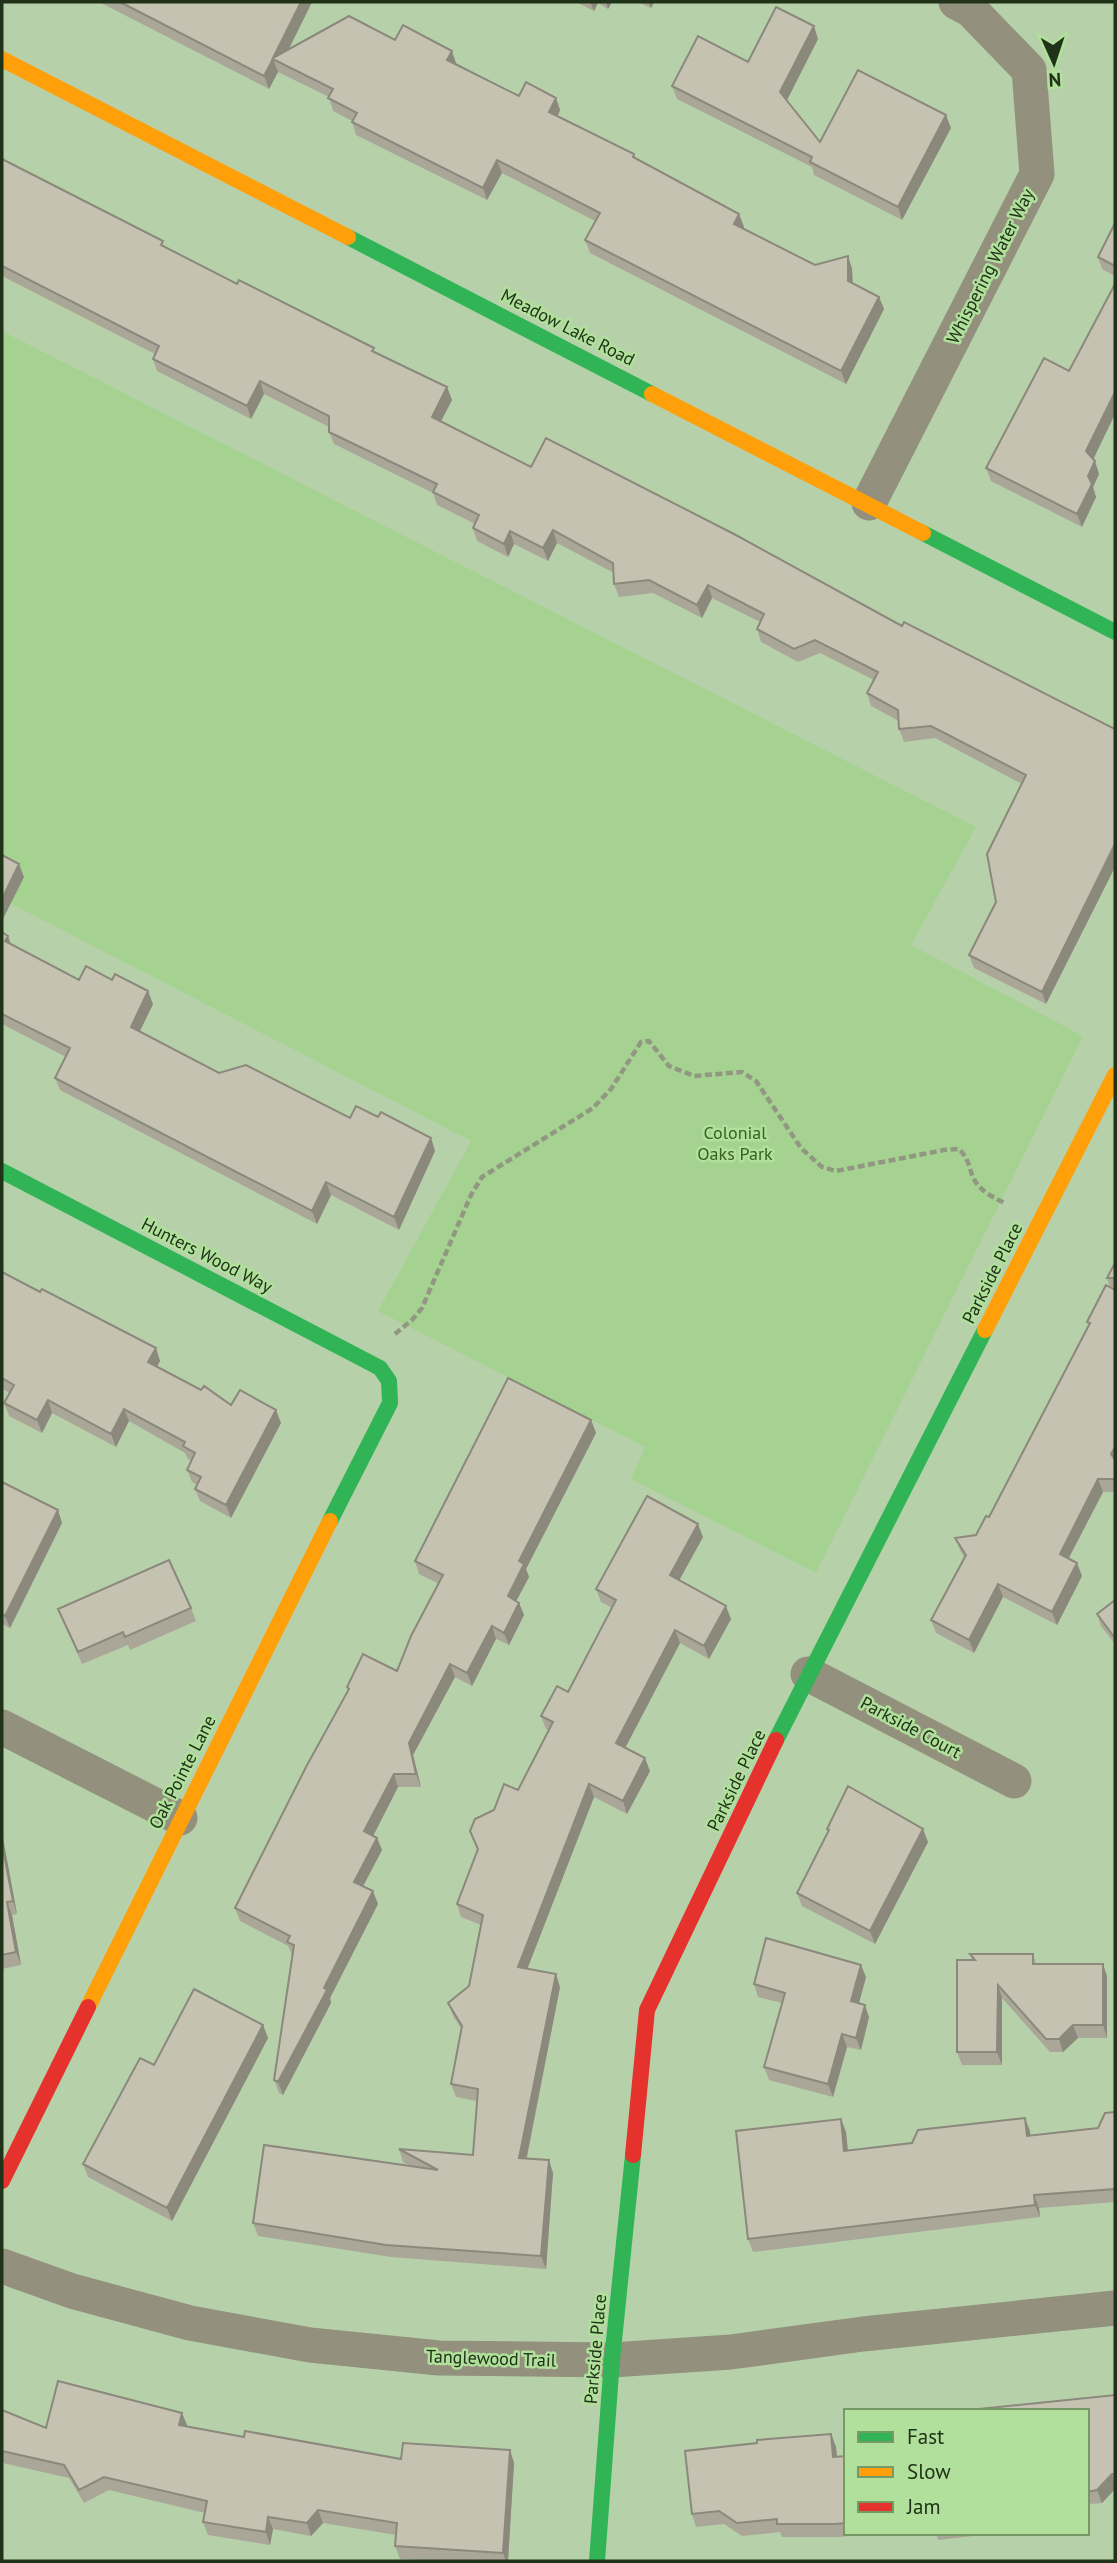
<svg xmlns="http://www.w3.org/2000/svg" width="1117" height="2563" font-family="'PT Sans',sans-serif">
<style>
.green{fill:#a6d291}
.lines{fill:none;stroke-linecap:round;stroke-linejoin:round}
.path{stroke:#919781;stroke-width:4.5;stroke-dasharray:7 3.5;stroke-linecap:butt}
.street{stroke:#93907e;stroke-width:35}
.fast{stroke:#30b455;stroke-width:16}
.slow{stroke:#ff9f0a;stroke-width:16}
.jam{stroke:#e5322d;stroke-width:16}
.wall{fill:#aaa798}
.shaded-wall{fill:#8b887c}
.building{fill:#c6c2b1;stroke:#8b887c;stroke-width:2}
.labels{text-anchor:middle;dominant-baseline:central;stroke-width:5;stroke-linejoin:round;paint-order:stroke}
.street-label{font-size:18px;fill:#203217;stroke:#b0e09b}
.park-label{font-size:18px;fill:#376022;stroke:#b0e09b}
</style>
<rect width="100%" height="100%" fill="#b6d1aa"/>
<path class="green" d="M2,331L976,827L911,945L1083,1036L816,1573L631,1479L645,1447L378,1311L471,1141L2,899Z"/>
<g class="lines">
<path class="path" d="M395,1334L412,1320L422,1308L471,1195L482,1177L593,1108L611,1089L641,1042L649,1041L669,1066L694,1076L742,1072L756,1081L801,1148L822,1167L836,1171L944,1150L959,1149C972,1162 968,1172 977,1184C984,1193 996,1199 1005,1203"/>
<path class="street" d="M869,503L1037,174L1029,70L971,10L956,2
M808,1674L1014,1781
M2,1727L180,1818
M2,2266L72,2291L190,2323L310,2345L439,2358L612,2360L731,2352L863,2334L1115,2308"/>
<path class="fast" d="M348,237L652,394
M923,533L1115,632
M2,1171L380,1368L389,1381L390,1403L330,1521
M776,1740L985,1330
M597,2561L612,2360L633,2155"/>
<path class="slow" d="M2,59L348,237
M652,394L923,533
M985,1330L1115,1075
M88,2007L330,1521"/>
<path class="jam" d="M633,2155L647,2010L776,1740
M2,2181L88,2007"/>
</g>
<path class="wall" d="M99,2H312L288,50L395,40L456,63L519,96L556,98L560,110L558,116L634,154L636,158L739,214L744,227L743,228L815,265L848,256L852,269L853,283L879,297L884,309L846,384L590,253L585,240L595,221L502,173L487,200L356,135L352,121L333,111L329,97L278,72L269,89Z
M576,2H612L608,9L598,3L594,11Z
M638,2H654L651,8Z
M818,39L787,100L820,142L951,128L902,220L814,175L812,167L677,99L672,86Z
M2,159L166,248L237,284L374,348L375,353L447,387L452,400L441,421L531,467L902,626L1115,729V867L1046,1004L974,968L969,955L996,902L1022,784L935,738L904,742L899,729V721L871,706L867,693L874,680L820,653L798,662L761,642L757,629L760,622L712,598L702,618L653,593L619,597L614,584V573L557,543L548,561L514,544L508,557L477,541L473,528L475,524L437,505L433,493L334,444L329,432V427L264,394L251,419L157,371L153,359L155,354L2,276Z
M1115,223V276L1102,269L1098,257Z
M1115,284V414L1093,459L1099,474L1093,487L1096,497L1082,527L991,481L986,468L1069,371Z
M2,932L11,944L79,980L153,1004L140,1031L219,1073L350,1118L378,1117L431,1138L435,1151L399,1230L331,1195L317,1224L60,1090L55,1078L66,1057L2,1024Z
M1115,1263V1492H1103L1069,1558L1082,1576L1057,1625L1003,1597L974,1653L936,1633L931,1620L964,1557L960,1550L955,1538L976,1535L989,1517L1089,1326L1087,1322L1110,1288L1107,1278Z
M2,1272L156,1348L160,1361L157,1366L231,1405L281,1423L231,1518L200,1501L195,1489L197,1485L192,1482L187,1470L191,1461L188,1459L185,1453L129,1421L116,1447L52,1413L42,1433L9,1416L4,1403L10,1393L2,1389Z
M591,1420L596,1433L526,1569L529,1577L516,1601L519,1603L524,1615L509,1645L496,1639L472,1686L455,1677L413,1755L421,1787H398L373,1836L377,1838L382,1850L363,1886L378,1904L330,1998L331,2003L283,2095L279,2093L274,2080L292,1955L288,1946L240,1921L235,1908L348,1691L347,1687L397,1671L439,1584L419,1574L415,1561Z
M2,1482L62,1523L10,1628L2,1624Z
M703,1537L679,1580L731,1619L709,1659L680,1643L625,1748L650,1771L627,1814L594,1797L527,1969L560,1987L527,2158L553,2173L546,2269L391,2257L258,2236L253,2223L411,2166L403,2162L399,2149L473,2155L477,2101L456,2097L451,2084L462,2030L453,2016L448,2003L469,1986L481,1925L461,1917L457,1904L478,1850L470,1831L518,1790L549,1730L546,1729L541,1716L568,1692L612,1608L601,1602L596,1589Z
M1115,1600V1644L1101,1626L1097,1614Z
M191,1608L196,1621L130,1650L128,1645L82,1664L58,1609Z
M827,1829L928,1842L875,1944L802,1906L797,1893L828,1833Z
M2,1835L17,1914L12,1915L21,1965L2,1969Z
M970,1954H1033L1036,1964L1107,1976V2038H1078L1063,2052H1050L1002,1998V2065H962L957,2052L972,1960Z
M866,1977L859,2003L869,2017L861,2050L847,2047L833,2097L769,2080L764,2067L782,2003L758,1997L754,1984Z
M263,2025L268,2038L172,2221L88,2177L83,2164Z
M1115,2112V2202L1039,2208L1040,2217L753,2252L748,2239L841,2119L846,2132L848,2150L1030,2131V2135L1098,2128Z
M1115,2395V2489L1102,2503L1091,2504L1087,2502V2411Z
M2,2410L46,2428L187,2425V2426L244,2437L401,2459L510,2450L514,2463L508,2561H438L400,2559L395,2546L396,2535L323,2523L311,2536L273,2529L270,2545L208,2535L203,2522L205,2513L109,2490L84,2503L69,2478L3,2463L2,2466Z
M831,2434L836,2447L837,2457L846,2456V2533H874L840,2537H782L780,2532L742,2536L724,2524L696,2527L692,2514Z
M936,2533H972L973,2536L938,2540Z"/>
<path class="shaded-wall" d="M301,2H312L282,63L273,58Z
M590,2H597L598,3L594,11Z
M606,2H612L608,9Z
M649,2H654L651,8Z
M814,26L818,39L785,104L780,92Z
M452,51L456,63L452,72L447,60Z
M273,59L278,72L269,89L264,76Z
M556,98L560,110L554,124L549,112Z
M946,115L951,128L902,220L898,207Z
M497,160L502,173L487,200L483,188Z
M739,214L744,227L739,237L734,224Z
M848,256L852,269L853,293L848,281Z
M879,297L884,309L846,384L841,371Z
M260,381L264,394L251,419L247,406Z
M447,387L452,400L437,429L432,417Z
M1115,392V414L1091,464L1086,451Z
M1095,461L1099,474L1093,487L1096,497L1082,527L1077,514L1088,476Z
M553,530L557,543L548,561L543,548Z
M510,531L514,544L508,557L504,544Z
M708,585L712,598L702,618L697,605Z
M1115,844V867L1046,1004L1042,992Z
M19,864L24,877L2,921V899Z
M8,936L12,948L5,941Z
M148,991L153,1004L136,1039L131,1027Z
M431,1138L435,1151L399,1230L394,1217Z
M326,1182L331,1195L317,1224L312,1211Z
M156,1348L160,1361L153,1375L148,1362Z
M48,1400L52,1413L42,1433L37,1420Z
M124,1409L129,1421L116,1447L111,1434Z
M276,1410L281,1423L231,1518L226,1505Z
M591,1420L596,1433L526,1569L529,1577L512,1609L508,1596L519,1561Z
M1115,1447V1465L1111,1454Z
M1098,1479L1103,1492L1064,1567L1060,1554Z
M58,1510L62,1523L10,1628L5,1616Z
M698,1524L703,1537L675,1588L670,1575Z
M1077,1563L1082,1576L1057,1625L1052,1612Z
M998,1584L1003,1597L974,1653L969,1640Z
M519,1603L524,1615L509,1645L504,1633Z
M726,1606L731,1619L709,1659L704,1646Z
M492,1626L496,1639L472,1686L467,1673Z
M675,1630L680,1643L621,1756L616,1743Z
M450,1664L455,1677L413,1755L421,1787L416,1774L409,1743Z
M645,1758L650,1771L627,1814L623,1801Z
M394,1774L398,1787L369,1844L364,1831Z
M589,1784L594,1797L523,1980L518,1967Z
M923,1829L928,1842L875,1944L870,1931Z
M2,1835L3,1838L17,1914L13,1901L2,1844Z
M377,1838L382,1850L359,1894L354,1882Z
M373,1891L378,1904L330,1998L331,2003L283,2095L278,2082L324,1988Z
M7,1902L12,1915L21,1965L16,1952Z
M1103,1964L1107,1976V2038L1103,2025Z
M861,1965L866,1977L856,2014L851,2001Z
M556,1974L560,1987L524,2170L519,2158Z
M998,1985L1002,1998V2065L997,2052Z
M865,2005L869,2017L861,2050L856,2038Z
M263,2025L268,2038L172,2221L167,2208Z
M1073,2025L1078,2038L1063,2052L1059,2039Z
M842,2034L847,2047L833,2097L828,2084Z
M1025,2118L1030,2131L1032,2148L1027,2136Z
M841,2119L846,2132L849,2163L844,2151Z
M549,2160L553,2173L546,2269L541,2256Z
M1034,2195L1039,2208L1040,2217L1035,2205Z
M182,2413L187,2425L184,2438L179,2425Z
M831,2434L836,2447L838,2470L833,2457Z
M510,2450L514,2463L508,2561H506L503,2553Z
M1112,2474L1115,2483V2489L1102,2503L1097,2490Z
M318,2510L323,2523L311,2536L307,2523Z
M268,2517L273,2529L270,2545L266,2532Z"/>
<path class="building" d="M120,2H301L273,58L349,16L395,40L403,25L452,51L447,60L519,96L526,82L556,98L549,112L634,154L633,157L739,214L734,224L815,265L848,256V281L879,297L841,371L585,240L600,213L497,160L483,188L352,122L357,113L328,98L333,89L273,59L264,76Z
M776,7L814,26L780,92L820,142L858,70L946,115L898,207L810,162L812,157L672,86L698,36L748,62Z
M2,159L163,241L161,245L237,284L239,280L374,348L372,351L447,387L432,417L531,467L546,438L734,534L902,626L904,622L1115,729V844L1042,992L969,955L996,902L987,854L1026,775L931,726L899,729L898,710L867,693L878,672L815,640L794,649L757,629L764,614L708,585L697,605L649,580L614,584L613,563L553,530L543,548L510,531L504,544L473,528L479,515L433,492L437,484L329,432V416L260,381L247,406L153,359L159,346L2,266Z
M1115,223V266L1098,257Z
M1115,284V392L1086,451L1095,461L1088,476L1092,484L1077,514L986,468L1044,358L1069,371Z
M2,855L19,864L2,899Z
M2,932L8,936L5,941L79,980L86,966L112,980L115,974L148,991L131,1027L219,1073L246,1065L350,1118L356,1106L378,1117L381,1112L431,1138L394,1217L326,1182L312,1211L55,1078L70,1048L2,1014Z
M1115,1263V1278H1107Z
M2,1272L40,1292L42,1289L156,1348L148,1362L201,1390L204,1386L231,1405L240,1390L276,1410L226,1505L195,1489L201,1477L187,1470L195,1453L183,1446L185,1442L124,1409L111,1434L48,1400L37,1420L4,1403L14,1385L2,1378Z
M1106,1285L1115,1290V1447L1111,1454L1115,1460V1479H1098L1060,1554L1077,1563L1052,1612L998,1584L969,1640L931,1620L966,1555L955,1538L976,1535L986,1516L989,1517L1090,1323L1087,1322Z
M508,1378L591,1420L519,1561L524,1564L508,1596L519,1603L504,1633L492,1626L467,1673L450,1664L409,1743L416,1774H394L364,1831L377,1838L354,1882L373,1891L324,1988L327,1990L278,2082L274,2080L294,1945L287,1942L290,1936L235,1908L306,1767L349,1689L347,1687L363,1654L397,1671L411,1636L443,1575L415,1561Z
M2,1482L58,1510L5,1616L2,1614Z
M647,1496L698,1524L670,1575L726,1606L704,1646L675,1630L616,1743L645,1758L623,1801L589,1784L518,1967L556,1974L519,2158L549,2160L541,2256L386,2245L253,2223L264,2145L438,2170L399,2149L473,2155L478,2089L451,2084L462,2026L448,2003L469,1986L483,1915L457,1904L478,1849L470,1831L475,1819L494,1810L504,1784L518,1790L553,1722L541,1716L557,1686L568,1692L616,1600L596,1589Z
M169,1560L191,1608L125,1637L123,1632L78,1652L58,1609Z
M1115,1600V1638L1097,1614Z
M848,1786L923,1829L870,1931L797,1893L829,1830L827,1829Z
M2,1844L13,1901L7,1902L16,1952L2,1955Z
M766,1938L861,1965L851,2001L865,2005L856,2038L842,2034L828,2084L764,2067L785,1993L754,1984Z
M970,1954H1033V1964H1103V2025H1073L1059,2039H1046L998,1985L997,2052H957V1960H975Z
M194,1989L263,2025L167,2208L83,2164L140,2058L154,2065Z
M1115,2112V2189L1034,2195L1035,2205L748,2239L736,2131L841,2119L844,2151L912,2143L918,2130L1025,2118L1027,2136L1098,2128L1105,2113Z
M58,2381L182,2413L179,2425L244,2437L245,2431L401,2459L403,2443L510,2450L503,2553L395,2546L397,2523L318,2510L307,2523L268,2517L266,2532L203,2522L207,2501L104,2477L79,2490L64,2465L2,2451V2410L46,2428Z
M1115,2395V2474H1112L1097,2490L1087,2492V2411H959Z
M831,2434L833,2457L846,2456V2523L835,2524H777V2519L737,2523L719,2511L692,2514L685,2451L757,2443V2440Z"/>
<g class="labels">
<g class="street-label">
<text transform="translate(990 266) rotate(-63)">Whispering Water Way</text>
<text transform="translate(568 327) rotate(27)">Meadow Lake Road</text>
<text transform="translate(207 1255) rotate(27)">Hunters Wood Way</text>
<text transform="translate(992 1273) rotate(-63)">Parkside Place</text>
<text transform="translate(911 1727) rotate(28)">Parkside Court</text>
<text transform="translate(182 1772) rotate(-63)">Oak Pointe Lane</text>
<text transform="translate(736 1780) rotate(-64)">Parkside Place</text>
<text transform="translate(595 2349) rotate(-85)">Parkside Place</text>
<text transform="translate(491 2358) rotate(2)">Tanglewood Trail</text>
</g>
<g class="park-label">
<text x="735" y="1132">Colonial<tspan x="735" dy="21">Oaks Park</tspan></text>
</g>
</g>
<rect width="1117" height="2563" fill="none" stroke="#203217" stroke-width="7"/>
<rect x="844" y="2409" width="245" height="126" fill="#b0e09b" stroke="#769a66" stroke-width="2"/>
<rect x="858" y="2432" width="35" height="10" fill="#30b455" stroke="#769a66" stroke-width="2"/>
<text x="907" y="2444" font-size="21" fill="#203217">Fast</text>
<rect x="858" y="2467" width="35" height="10" fill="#ff9f0a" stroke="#769a66" stroke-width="2"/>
<text x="907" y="2479" font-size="21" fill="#203217">Slow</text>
<rect x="858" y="2502" width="35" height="10" fill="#e5322d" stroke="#769a66" stroke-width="2"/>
<text x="907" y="2514" font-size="21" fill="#203217">Jam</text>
<g transform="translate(1054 63) rotate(177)" stroke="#b0e09b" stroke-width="5" paint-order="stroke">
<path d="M0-5L12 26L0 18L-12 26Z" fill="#203217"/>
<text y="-10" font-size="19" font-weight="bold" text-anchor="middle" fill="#203217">N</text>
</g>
</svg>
